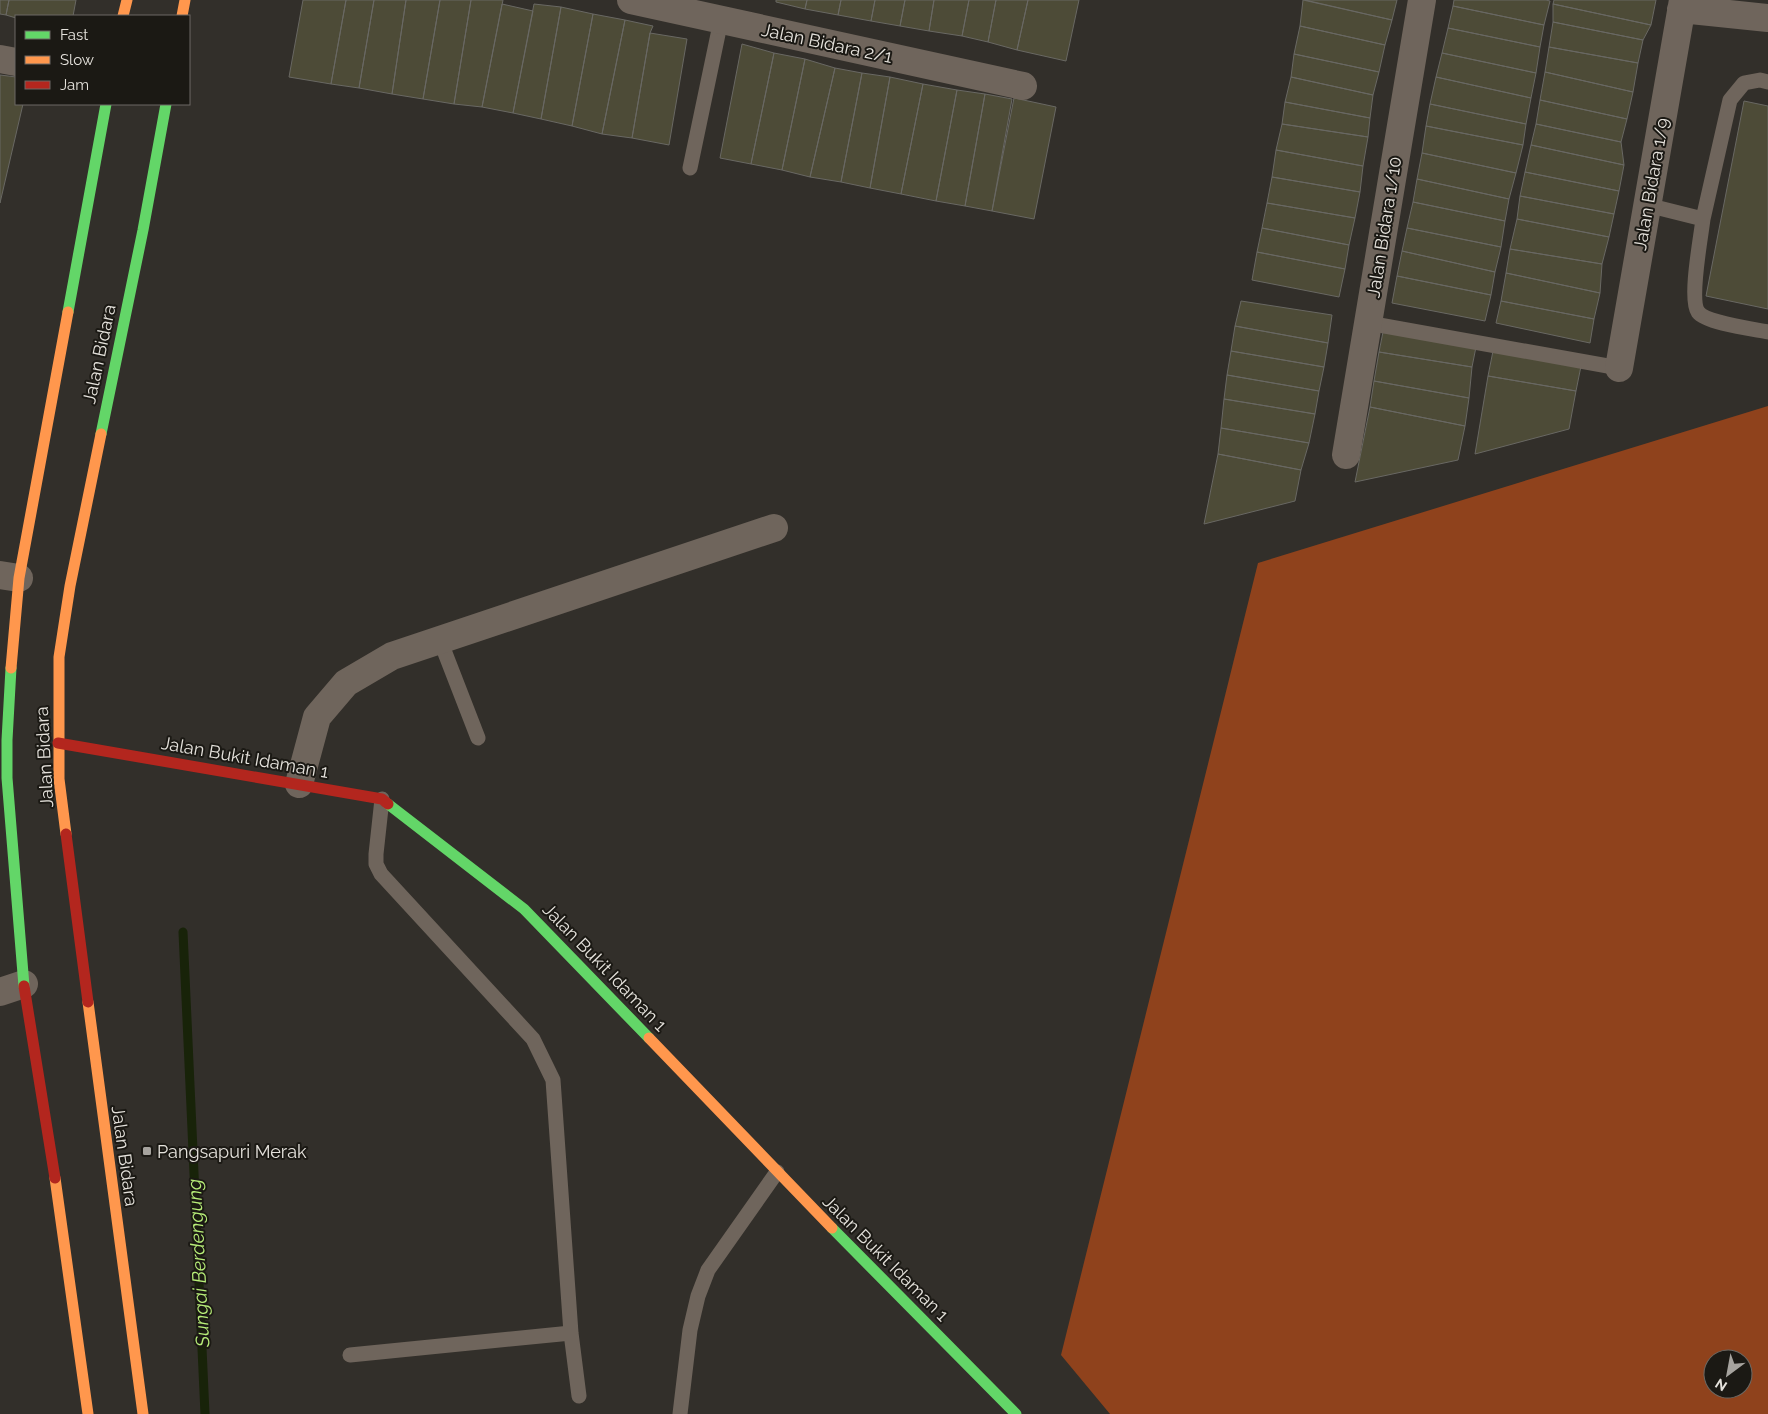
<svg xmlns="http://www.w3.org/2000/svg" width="1768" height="1414" font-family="Raleway,sans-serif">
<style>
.forest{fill:#8f421c;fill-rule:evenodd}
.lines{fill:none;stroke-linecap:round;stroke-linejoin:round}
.stream{stroke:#182309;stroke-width:9}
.building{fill:#4d4b37;stroke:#696863}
.lane{stroke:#6f655c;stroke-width:15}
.street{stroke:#6f655c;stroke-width:28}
.fast{stroke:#63d668;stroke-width:11}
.slow{stroke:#ff974d;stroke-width:11}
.jam{stroke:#b3261e;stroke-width:11}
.poi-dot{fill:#a6a39e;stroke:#1b1914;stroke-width:2}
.labels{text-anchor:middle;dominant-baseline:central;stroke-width:4;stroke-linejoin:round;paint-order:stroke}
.street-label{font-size:18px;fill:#e5e2dc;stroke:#1b1914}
.poi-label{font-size:18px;fill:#e5e2dc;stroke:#1b1914;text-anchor:start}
.water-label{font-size:19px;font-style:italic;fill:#b8ef79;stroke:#1b1914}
</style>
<rect width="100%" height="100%" fill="#322f2a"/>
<path class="forest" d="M1768,406V1414H1110L1061,1355L1258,563ZM1713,1359H1743V1389H1713Z"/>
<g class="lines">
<path class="stream" d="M183,932L205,1414"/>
</g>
<path class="building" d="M0,0H9L6,15L0,14Z
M9,0H76L73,16H16V18L6,15Z
M303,0H346L331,84L289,77Z
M346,0H374L359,88L331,84Z
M374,0H406L392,94L359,88Z
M406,0H440L423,99L392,94Z
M440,0H471L454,104L423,99Z
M471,0H503L482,107L454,104Z
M776,0H807L805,9L776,2Z
M807,0H841L838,15L805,9Z
M841,0H875L871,21L838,15Z
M875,0H905L900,26L871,21Z
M905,0H934L929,31L900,26Z
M934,0H969L962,36L929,31Z
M969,0H996L988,42L962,36Z
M996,0H1028L1017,50L988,42Z
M1028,0H1079L1066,61L1017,50Z
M1303,0L1392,20L1385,45L1300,26Z
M1305,0H1397L1392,20Z
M1454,0H1546L1550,1L1544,25L1453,6Z
M1554,0H1656L1651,25L1553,4Z
M502,4L533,11L513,113L482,107Z
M534,4L561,7L541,119L513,113Z
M1553,4L1651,25L1643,40L1553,22Z
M1453,6L1544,25L1540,47L1448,28Z
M561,7L593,14L572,126L541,119Z
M593,14L625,20L602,134L572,126Z
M625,20L653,26L650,33L632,138L602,134Z
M1553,22L1643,40L1638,63L1549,47Z
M1300,26L1385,45L1379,72L1294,54Z
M1448,28L1540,47L1536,73L1442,53Z
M650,33L687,39L669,145L632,138Z
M742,44L774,53L751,164L720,158Z
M1549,47L1638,63L1633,92L1545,72Z
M774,53L805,59L782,170L751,164Z
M1442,53L1536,73L1531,98L1436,77Z
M1294,54L1379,72L1373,95L1291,77Z
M805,59L835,68L810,177L782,170Z
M835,68L862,73L841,182L810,177Z
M1545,72L1633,92L1627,119L1540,100Z
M862,73L890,77L870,188L841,182Z
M0,75L16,77V104H23L0,203Z
M890,77L923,84L901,194L870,188Z
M1291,77L1373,95L1370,118L1285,102Z
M1436,77L1531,98L1526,124L1430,104Z
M923,84L957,90L936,201L901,194Z
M957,90L985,94L965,206L936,201Z
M985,94L1012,99L992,211L965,206Z
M1014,98L1056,107L1034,219L992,211Z
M1540,100L1627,119L1621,142L1536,124Z
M1744,101L1768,106V309L1706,296Z
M1285,102L1370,118L1368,137L1282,124Z
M1430,104L1526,124L1523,145L1426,126Z
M1282,124L1368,137L1363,166L1276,150Z
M1536,124L1621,142L1624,165L1531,145Z
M1426,126L1523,145L1516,173L1422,153Z
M1531,145L1624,165L1619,191L1525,172Z
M1276,150L1363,166L1360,192L1272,177Z
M1422,153L1516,173L1509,199L1417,179Z
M1525,172L1619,191L1614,214L1520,196Z
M1272,177L1360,192L1355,218L1267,203Z
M1417,179L1509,199L1505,221L1413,202Z
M1520,196L1614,214L1609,237L1517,219Z
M1413,202L1505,221L1501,247L1407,228Z
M1267,203L1355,218L1349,245L1262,228Z
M1517,219L1609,237L1602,264L1510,249Z
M1262,228L1349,245L1345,269L1257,252Z
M1407,228L1501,247L1495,272L1402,251Z
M1510,249L1602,264L1600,293L1506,273Z
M1402,251L1495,272L1491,295L1397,276Z
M1257,252L1345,269L1339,297L1252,280Z
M1506,273L1600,293L1594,319L1501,301Z
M1397,276L1491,295L1485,321L1392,303Z
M1241,301L1332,315L1328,343L1235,326Z
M1501,301L1594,319L1590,343L1496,323Z
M1235,326L1328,343L1324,367L1231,351Z
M1383,332L1476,347L1472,367L1379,352Z
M1231,351L1324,367L1319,391L1227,375Z
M1493,351L1581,366L1576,391L1488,376Z
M1379,352L1472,367L1469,398L1374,381Z
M1227,375L1319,391L1315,414L1224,399Z
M1488,376L1576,391L1569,429L1475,454Z
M1374,381L1469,398L1465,426L1370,407Z
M1224,399L1315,414L1309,443L1221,428Z
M1370,407L1465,426L1458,460L1355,482Z
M1221,428L1309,443L1301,470L1218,454Z
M1218,454L1301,470L1295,501L1204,524Z"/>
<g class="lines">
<path class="lane" d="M690,168L721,20
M1647,205L1703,219C1701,237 1689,299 1698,312C1706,323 1753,329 1768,332
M1703,219L1730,100L1744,83L1760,80L1768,82
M1368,323L1619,368
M440,640L478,738
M382,799L376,854V864L381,874L533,1039L553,1080L571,1333L579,1396
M350,1355L571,1333
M680,1414L690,1330L698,1296L708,1270L777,1172"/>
<path class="street" d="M631,0L1023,86
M1681,9L1768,18
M0,59L16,62
M1619,368L1683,0
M1346,455L1422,0
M0,575L19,578
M299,784L317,717L346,683L392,656L774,528
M0,992L24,984"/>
<path class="fast" d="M68,312L106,104
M101,434L143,230L166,104
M11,668L7,740V778L24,986
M388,804L524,909L649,1038
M832,1228L1016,1414"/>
<path class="slow" d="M123,16L127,0
M182,16L185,0
M11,668L19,578L68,312
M66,834L59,779V657L70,586L101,434
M88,1002L143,1414
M649,1038L832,1228
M55,1178L88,1414"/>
<path class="jam" d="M58,743L382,799L388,804
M66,834L88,1002
M24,986L55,1178"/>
</g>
<rect class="poi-dot" x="142" y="1146" width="10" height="10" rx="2.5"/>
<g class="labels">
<g class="street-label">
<text transform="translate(827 43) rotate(12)">Jalan Bidara 2/1</text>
<text transform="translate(1651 184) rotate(-80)">Jalan Bidara 1/9</text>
<text transform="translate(1384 227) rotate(-81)">Jalan Bidara 1/10</text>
<text transform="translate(99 354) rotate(-78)">Jalan Bidara</text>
<text transform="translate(44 757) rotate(-93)">Jalan Bidara</text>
<text transform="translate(245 757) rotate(10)">Jalan Bukit Idaman 1</text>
<text transform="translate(605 967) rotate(46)">Jalan Bukit Idaman 1</text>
<text transform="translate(125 1156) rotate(82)">Jalan Bidara</text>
<text transform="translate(886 1258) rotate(45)">Jalan Bukit Idaman 1</text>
</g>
<g class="poi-label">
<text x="157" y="1151">Pangsapuri Merak</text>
</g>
<g class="water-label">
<text transform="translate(198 1263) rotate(-93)">Sungai Berdengung</text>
</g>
</g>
<rect x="15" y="15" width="175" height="90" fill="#1b1914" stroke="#6c6964"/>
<rect x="25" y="31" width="25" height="8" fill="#63d668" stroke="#6c6964"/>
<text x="60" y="40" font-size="15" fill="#e5e2dc">Fast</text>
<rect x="25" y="56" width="25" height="8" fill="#ff974d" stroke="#6c6964"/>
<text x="60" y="65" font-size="15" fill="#e5e2dc">Slow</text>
<rect x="25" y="81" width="25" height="8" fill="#b3261e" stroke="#6c6964"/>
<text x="60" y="90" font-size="15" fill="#e5e2dc">Jam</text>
<g transform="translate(1728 1374) rotate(212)"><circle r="24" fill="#1b1914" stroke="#6c6964"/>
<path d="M0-4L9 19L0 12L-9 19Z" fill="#a6a39e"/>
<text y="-8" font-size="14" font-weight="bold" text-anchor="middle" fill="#e5e2dc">N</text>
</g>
</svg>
